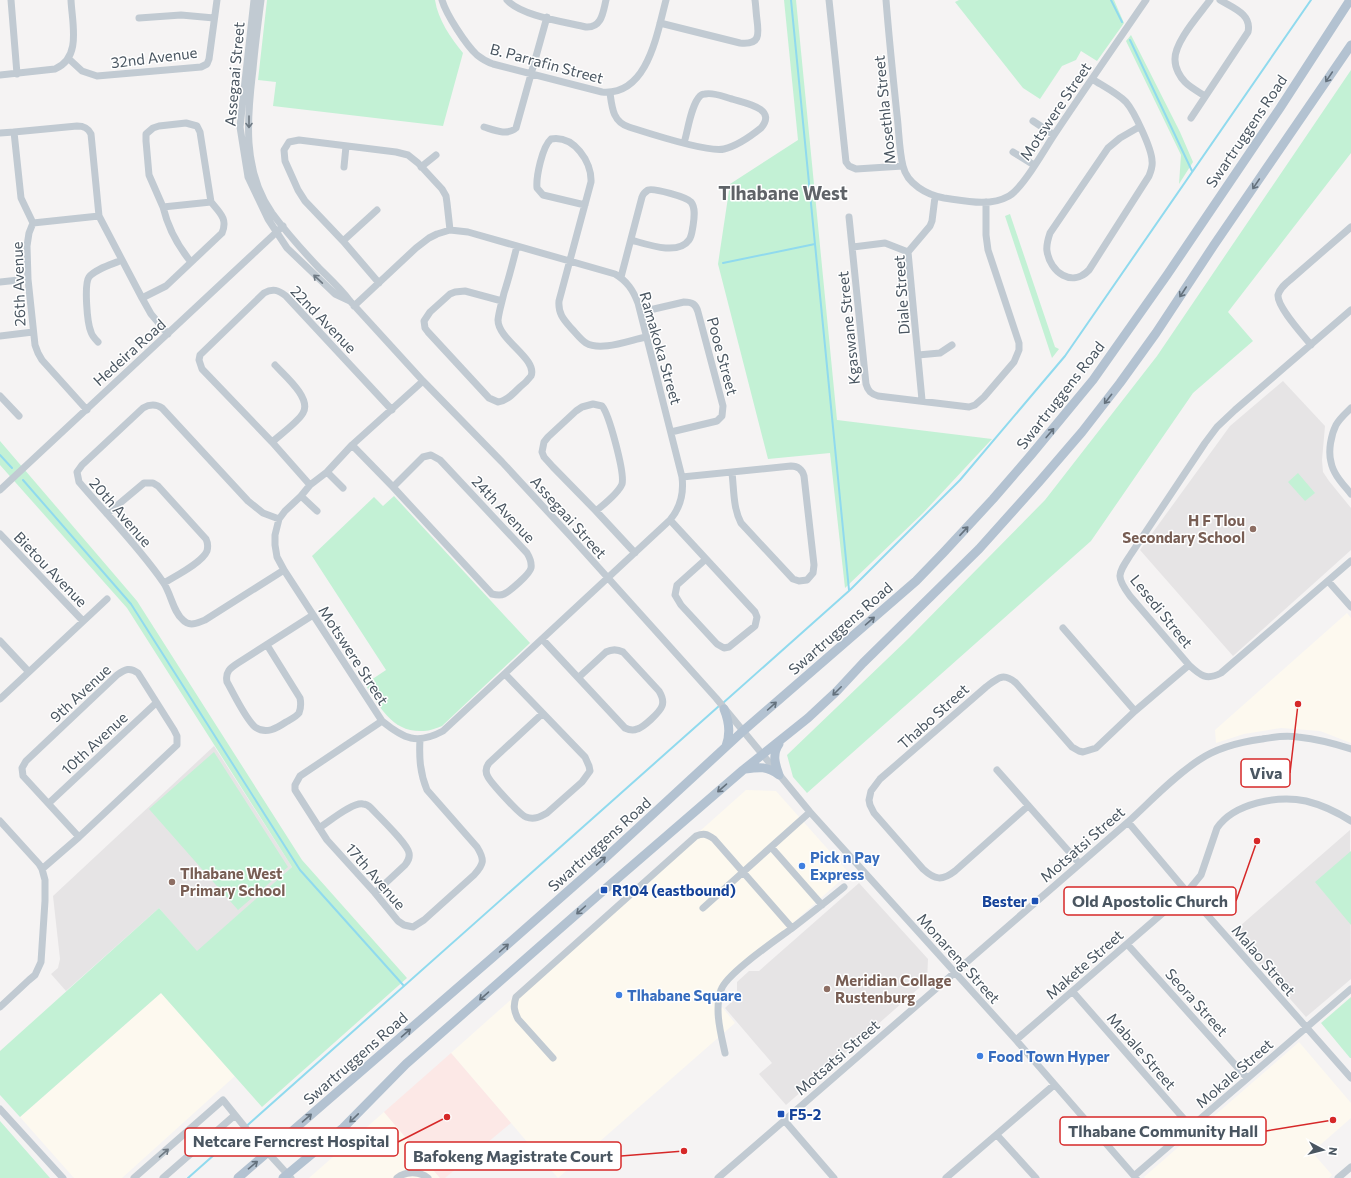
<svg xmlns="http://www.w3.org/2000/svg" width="1351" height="1178" font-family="Commissioner,sans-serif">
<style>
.commercial{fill:#fdf9ef}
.education{fill:#e6e4e5}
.medical{fill:#fce8e6}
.green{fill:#c3f1d5}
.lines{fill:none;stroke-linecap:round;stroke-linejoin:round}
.stream{stroke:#90daee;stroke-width:2}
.minor{stroke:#c1cad2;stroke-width:7}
.major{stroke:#b3c2d1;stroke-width:9}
.oneway{stroke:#64717d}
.oneway2{stroke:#6e7983}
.education-dot{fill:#8d6e63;stroke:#fff;stroke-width:1.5}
.shop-dot{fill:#3f7fe0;stroke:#fff;stroke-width:1.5}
.transit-dot{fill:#1a4fb4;stroke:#fff;stroke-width:1.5}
.labels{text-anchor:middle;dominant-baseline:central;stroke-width:3;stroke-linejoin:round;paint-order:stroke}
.street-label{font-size:15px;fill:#4a5661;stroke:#fff}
.education-label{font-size:15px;font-weight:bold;fill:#785e54;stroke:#fff;text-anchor:start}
.shop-label{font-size:15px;font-weight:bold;fill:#366cbe;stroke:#fff;text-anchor:start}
.transit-label{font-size:15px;font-weight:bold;fill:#164399;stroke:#fff;text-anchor:start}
.district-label{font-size:19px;font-weight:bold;fill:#5f6368;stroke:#fff}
.leader{fill:none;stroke:#d62828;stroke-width:1.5}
.callout-dot{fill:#d62828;stroke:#fff;stroke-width:1.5}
.callout{fill:#fff;stroke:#d62828;stroke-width:1.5}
.callout-label{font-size:16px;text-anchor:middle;font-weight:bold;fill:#4a5661}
</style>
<rect width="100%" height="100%" fill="#f5f3f3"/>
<path class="commercial" d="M1347,613L1351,618V743L1320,731L1281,728L1244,734L1216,743L1215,730Z
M746,790L776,791L849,873L712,995L735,1023L558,1178L451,1053Z
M161,993L235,1076L122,1178H74L20,1117Z
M1299,1042L1351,1103V1118L1312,1152L1332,1175L1329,1178H1145L1144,1177Z
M384,1112L440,1178H309Z"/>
<path class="education" d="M1283,381L1325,426L1322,460L1323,472L1329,481L1351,508V550L1233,656L1140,550L1230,426Z
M214,746L292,867L197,952L159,908L66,991L51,974L58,968L60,959L53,896Z
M1350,830L1351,979L1306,1017L1232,933Z
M859,883L928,959L927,981L786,1105L759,1074L772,1063L725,1008L737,997V982L749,971H759Z"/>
<path class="medical" d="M451,1053L511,1123L445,1178H440L384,1112Z"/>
<path class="green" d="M267,0H435C438,20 451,38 463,53L443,126L273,106L276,82L258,80Z
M784,0H796L837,420L992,439L923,513L845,588L830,453L768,459L718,264L730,184L798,140Z
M959,0H1114L1124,23L1097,61L1081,51L1076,60L1062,66L1040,99L1023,88L955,2Z
M1131,35L1180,132L1193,162L1179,184L1181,155L1126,41Z
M1351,70V153L1228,312L1253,341L1193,393L1091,541L807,793L793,777L787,755L909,638L1045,500L1157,356Z
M1010,214L1055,347L1059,349L1052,358L1005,216Z
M0,441L137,601L302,860L407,978L262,1107L161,993L20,1117L0,1095V1051L159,908L197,951L292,867L127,608L0,465Z
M1298,473L1315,493L1305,501L1288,482Z
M394,496L530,643L442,726C436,728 430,731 424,731C392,733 380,707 365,684L386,670L312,556L374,497L383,506Z
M214,752L288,867L238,910L149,809Z
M1351,851V925L1315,882Z
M1351,997V1058H1350L1321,1023Z
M0,1121L50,1178H0Z"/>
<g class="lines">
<path class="stream" d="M791,0L849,590
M1111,0L1122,22
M1130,40L1192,171
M723,263L815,244
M0,455L12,468
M23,480L131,604L300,870L404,986
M723,703L850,590L960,480L1065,356L1311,0
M188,1178L719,706"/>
<path class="minor" d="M11,0L17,74
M254,0L240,127L248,177L268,219L287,248L335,294L350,301
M261,0C258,23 255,46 253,69C247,118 242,170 272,213C286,232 303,251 319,268C330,279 341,289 350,301L423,381L502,462L573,539L716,698L810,812L1016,1040L1136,1178
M442,0C446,14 466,45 477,55C482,59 487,62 493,64L602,92C648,96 657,33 666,0
M507,0C521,16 565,22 586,27C602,28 603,12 606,0
M829,0L846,162L849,166L856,169L903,166
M886,0C889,38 893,77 897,115C899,131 899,150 903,166C907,184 927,195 944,198C965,201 990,207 1009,196C1023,188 1044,150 1054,135C1084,90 1115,45 1146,0
M139,18L181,15L214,18
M660,23L740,43C760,45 759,35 757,20C756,13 756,7 755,0
M69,59L82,71L97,76L201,67L207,64L209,59L217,0
M0,75L55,69C82,58 72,23 71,0
M1092,79C1103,86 1117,93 1126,102C1134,111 1152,149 1152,161C1153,166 1151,171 1149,176L1089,270C1072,288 1050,272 1047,251C1046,245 1048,239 1050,233L1108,148L1120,138L1139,127
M610,93C612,108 613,122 629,127C648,133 708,153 724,149C737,146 751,136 761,128C778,108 744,103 732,99C724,97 714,92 705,94C703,94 701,95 700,96C691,105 688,130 684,143
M1205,96C1199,92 1191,88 1185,82C1180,77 1175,68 1175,60C1174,42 1200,14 1210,0
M1191,118L1248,32C1252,14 1233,8 1220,0
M1033,121L1054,135
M484,127C494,130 507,136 516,128L547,17
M14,132L77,126C84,126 88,128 91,134L99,216
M0,133L14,132L21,198L33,223
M1013,152L1034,165
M344,167L346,146
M421,167L436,155
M585,205L543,195L537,188C536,177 542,147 551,139C574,135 592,162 591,182L559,301C558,313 563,319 571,328C576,333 580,339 586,343C601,352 630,340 646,337
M163,207L149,175L146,141V134L153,128L159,126L186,123L197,126L200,132L211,202
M849,217L866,384C868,391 871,394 878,396L969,407L975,405L984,397L1014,362L1019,350V343L988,250L986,235V202
M343,241L377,210
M853,247L885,243L908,252
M191,262C177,245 168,228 163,207L211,202
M621,277L642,197C643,194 645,192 648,190C654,188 687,197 691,202C696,208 694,219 693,226C692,231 692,236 689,240C678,256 646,244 631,240
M0,282L28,279
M379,283L343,241L305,201L298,190L285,161L284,150L289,142L299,140L396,152L408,155L418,163L442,189L446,196L447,203L450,230
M142,298L166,286L222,233C228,219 220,213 211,202
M502,301L465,291L455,292L450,294L430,312L424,321L425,328L428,332L489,398L498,402C507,401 514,393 520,387C524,384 528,380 531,376C538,359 498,340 498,320C499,311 502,302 504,293C509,278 513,262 517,246
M354,306L416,248L429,238L437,234L450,230L468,232L615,274C627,281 633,290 638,303L682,477C684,493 681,507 670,520L443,731C417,745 404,739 382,721L284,570L277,557L275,545V535L279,519L285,511L301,496L310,485L327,472L352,445L423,381
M1351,310L1235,410L1217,427L1205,443L1131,554C1118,574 1115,576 1130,596L1189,665C1200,675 1206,681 1221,673L1351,561
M641,312L684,302C692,302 696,304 698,312L723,406L722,416L717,421L671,432
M0,336L33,332
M98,342C95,339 92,336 91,332C87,323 84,284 89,277C95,269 113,264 122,260
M1311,345C1303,335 1277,307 1278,295C1280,288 1285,284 1290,280L1351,227
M918,355L940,353L952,345
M0,396L19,416
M922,400L908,252L930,226L932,221L935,197
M1351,408C1346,413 1340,418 1336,425C1331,435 1328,451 1331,462C1333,474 1343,484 1351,494
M87,410L42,360L38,353L35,345L28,279L27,246L29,233L33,223L99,216L142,298L151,314L168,334
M272,442C280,435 299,421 303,413C312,398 284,375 275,365
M352,445L393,487L423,457L431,455L440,460L527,553C530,558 532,562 531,568C530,574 510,591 504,594C500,596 496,595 492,594L393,487
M327,472L343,488
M682,477L791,466C798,466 802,469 804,476L814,565L813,573L807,580L799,581L793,579L741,523C733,508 734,489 732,473
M310,485L272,442L202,369L199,360L200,355L264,293C273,288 278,290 286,296L392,410
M0,490L283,226
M301,496L317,511
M596,511C604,504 618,494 622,484C625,473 609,414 602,406L593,404L582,407L576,411L548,437L544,442L542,452L544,457L553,467L596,511L635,553
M107,514L144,483H153L158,486L206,539C208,543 208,547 207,551C202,563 175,576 164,583
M279,519L263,513L248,501L162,408C156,404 150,404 143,408L82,465L77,472L79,482C107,515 139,547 163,582C171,593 173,612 183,620C189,627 198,623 205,620L284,570
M670,520L755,612L757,617L755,626L729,647L724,648L717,644L681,605L675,595L677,585L706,559
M0,534L83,621
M1328,581L1351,607
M1063,628L1135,711
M543,640L625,728C629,730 633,731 637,729C643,728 660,712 662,706C664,701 662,696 659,691L623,652C617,649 612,649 606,652L579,677
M0,641L29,672
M267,645L300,698C301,703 301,708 299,713C296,717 291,719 286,722C277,728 266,735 255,727C245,718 234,694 227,682C225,672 230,668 238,663L313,615
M505,674L585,757L589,766L590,771L582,782L547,813C540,817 534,820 526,817C520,815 492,784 488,777C485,772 486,767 489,763L542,714
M0,699L107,599
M382,721L300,776L295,785V790L327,840L375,893L398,921L404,925L413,927L424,920L474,875C484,864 485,860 477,847L427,790C420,773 419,758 420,739
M997,770L1079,863
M49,803L156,703
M1028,806L955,871C942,881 935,880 923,869L874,813L870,805L869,800L871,791L880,779L986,687C998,678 1003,672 1016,683L1072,747L1079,751L1083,752L1096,748L1135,711L1189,665
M0,821L39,864L42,869L45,880V901L41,962L35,975L29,980L0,1007
M1128,822L1187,892L1351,1078
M319,828C329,822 352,802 363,804C366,804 369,806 371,808C379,817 407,843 409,853C410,858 408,861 405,865L375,893
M771,847L822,905
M42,869L79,837L177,745V736L174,730L138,673C130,667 125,669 117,675L26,761L22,768L23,776L79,837
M703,908L810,812
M1127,944L1247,1078
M1073,992L1191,1127
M1016,1040L1187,892L1201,875L1217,828C1234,803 1278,795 1306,801C1322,805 1337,812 1351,821
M725,1053C721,1034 714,1010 721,990C726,974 776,940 791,929C809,915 827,901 844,887
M553,1058L518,1019C514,1011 513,1006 516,997L696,836C704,833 707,834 714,839L792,928
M0,1109L63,1178
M784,1120L834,1178
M997,1135L1036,1178
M1134,1176L1351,989
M134,1178L223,1100L248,1131L291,1178
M163,1178L235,1115
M397,1178C406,1171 419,1171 428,1178
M718,1178L1128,822C1151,801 1173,777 1199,760C1218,747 1240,742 1262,739C1274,737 1285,735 1298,737C1316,739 1333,743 1351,749
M946,1178L1054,1085
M1338,1178L1351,1167"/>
<path class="major" d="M724,709C729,721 731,733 726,746
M779,744C772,754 775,764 779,775
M745,769C760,767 767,766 779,775
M238,1178L492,958L601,862L743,731L916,581L944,552L993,499L1031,455L1093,380L1167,275L1280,108L1350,0
M283,1178L343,1128L406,1064L604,890L743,770L808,718L837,691L863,663L979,549L1039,482L1082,432L1120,383L1156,333L1214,245L1351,45"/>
</g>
<defs><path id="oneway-shaft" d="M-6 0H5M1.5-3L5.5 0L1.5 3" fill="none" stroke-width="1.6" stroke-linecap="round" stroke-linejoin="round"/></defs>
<g class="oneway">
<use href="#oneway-shaft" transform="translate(1329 77) rotate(124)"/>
<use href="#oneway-shaft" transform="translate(1256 184) rotate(124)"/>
<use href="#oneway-shaft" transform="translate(1183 292) rotate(123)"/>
<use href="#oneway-shaft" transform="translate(1108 399) rotate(128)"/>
<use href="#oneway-shaft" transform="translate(1050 433) rotate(-50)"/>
<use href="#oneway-shaft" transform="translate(964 531) rotate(-47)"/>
<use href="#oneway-shaft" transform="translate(870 621) rotate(-41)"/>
<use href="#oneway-shaft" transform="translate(837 691) rotate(135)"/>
<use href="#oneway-shaft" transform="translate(772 706) rotate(-42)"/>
<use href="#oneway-shaft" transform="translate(722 788) rotate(139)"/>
<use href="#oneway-shaft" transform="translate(601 861) rotate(-42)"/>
<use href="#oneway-shaft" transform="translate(581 910) rotate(138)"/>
<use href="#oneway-shaft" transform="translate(504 948) rotate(-42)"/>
<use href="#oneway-shaft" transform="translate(484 996) rotate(139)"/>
<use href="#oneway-shaft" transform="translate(406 1033) rotate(-41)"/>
<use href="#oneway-shaft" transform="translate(307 1118) rotate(-41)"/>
<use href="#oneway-shaft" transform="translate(354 1118) rotate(136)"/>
<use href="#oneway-shaft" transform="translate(253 1165) rotate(-40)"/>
</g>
<g class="oneway2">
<use href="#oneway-shaft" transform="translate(249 122) rotate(90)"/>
<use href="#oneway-shaft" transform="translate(318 279) rotate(-137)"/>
<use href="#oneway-shaft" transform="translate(164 1153) rotate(-41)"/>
</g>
<g class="education-dot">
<circle cx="1253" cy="529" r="4"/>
<circle cx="172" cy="882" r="4"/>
<circle cx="827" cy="989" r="4"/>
</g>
<g class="shop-dot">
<circle cx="802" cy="866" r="4"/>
<circle cx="619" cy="995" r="4"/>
<circle cx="980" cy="1056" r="4"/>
</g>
<g class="transit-dot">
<rect x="600" y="886" width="8" height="8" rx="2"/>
<rect x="1031" y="897" width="8" height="8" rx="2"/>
<rect x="777" y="1110" width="8" height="8" rx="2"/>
</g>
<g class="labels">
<g class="street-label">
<text transform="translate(154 57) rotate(-7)">32nd Avenue</text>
<text transform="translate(547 63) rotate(15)">B. Parrafin Street</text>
<text transform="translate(234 74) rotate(-85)">Assegaai Street</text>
<text transform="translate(884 110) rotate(-96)">Mosethla Street</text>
<text transform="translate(1055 111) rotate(-56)">Motswere Street</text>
<text transform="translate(1246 131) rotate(-56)">Swartruggens Road</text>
<text transform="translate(18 284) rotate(-92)">26th Avenue</text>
<text transform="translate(901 295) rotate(-94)">Diale Street</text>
<text transform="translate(324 319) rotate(46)">22nd Avenue</text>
<text transform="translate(848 328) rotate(-96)">Kgaswane Street</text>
<text transform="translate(661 348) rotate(74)">Ramakoka Street</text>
<text transform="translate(129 352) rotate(-42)">Hedeira Road</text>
<text transform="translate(723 356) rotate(75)">Pooe Street</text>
<text transform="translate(1060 395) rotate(-52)">Swartruggens Road</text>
<text transform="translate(504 509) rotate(47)">24th Avenue</text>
<text transform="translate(121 512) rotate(49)">20th Avenue</text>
<text transform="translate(569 517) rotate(48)">Assegaai Street</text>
<text transform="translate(51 569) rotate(46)">Bietou Avenue</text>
<text transform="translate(1162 611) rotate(51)">Lesedi Street</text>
<text transform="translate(840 628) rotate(-41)">Swartruggens Road</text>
<text transform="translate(354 655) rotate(57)">Motswere Street</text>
<text transform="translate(80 693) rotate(-43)">9th Avenue</text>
<text transform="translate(933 716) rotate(-42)">Thabo Street</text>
<text transform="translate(94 743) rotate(-43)">10th Avenue</text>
<text transform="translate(599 844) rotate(-42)">Swartruggens Road</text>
<text transform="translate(1082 844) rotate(-41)">Motsatsi Street</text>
<text transform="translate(376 876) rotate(49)">17th Avenue</text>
<text transform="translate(959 958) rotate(48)">Monareng Street</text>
<text transform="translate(1264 960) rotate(49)">Malao Street</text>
<text transform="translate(1084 964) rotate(-41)">Makete Street</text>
<text transform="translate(1197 1002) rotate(48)">Seora Street</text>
<text transform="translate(1142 1051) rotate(49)">Mabale Street</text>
<text transform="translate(837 1057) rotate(-41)">Motsatsi Street</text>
<text transform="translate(355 1058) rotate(-41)">Swartruggens Road</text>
<text transform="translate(1234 1073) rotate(-41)">Mokale Street</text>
</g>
<g class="education-label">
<text x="1245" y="520" text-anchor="end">H F Tlou<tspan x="1245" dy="17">Secondary School</tspan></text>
<text x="180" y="873">Tlhabane West<tspan x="180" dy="17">Primary School</tspan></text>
<text x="835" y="980">Meridian Collage<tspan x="835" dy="17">Rustenburg</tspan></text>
</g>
<g class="shop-label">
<text x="810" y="857">Pick n Pay<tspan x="810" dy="17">Express</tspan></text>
<text x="627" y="995">Tlhabane Square</text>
<text x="988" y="1056">Food Town Hyper</text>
</g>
<g class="transit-label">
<text x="612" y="890">R104 (eastbound)</text>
<text x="1027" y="901" text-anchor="end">Bester</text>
<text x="789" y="1114">F5-2</text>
</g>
<g class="district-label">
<text x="783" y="192">Tlhabane West</text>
</g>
</g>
<path class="leader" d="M1298 704L1290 773M1257 841L1236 901M1333 1120L1266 1131M447 1117L398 1142M684 1151L621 1156"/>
<g class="callout-dot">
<circle cx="1298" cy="704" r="4"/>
<circle cx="1257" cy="841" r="4"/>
<circle cx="1333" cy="1120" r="4"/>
<circle cx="447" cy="1117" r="4"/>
<circle cx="684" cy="1151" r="4"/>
</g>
<g class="callout">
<rect x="1241" y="759" width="49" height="28" rx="4"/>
<rect x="1064" y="887" width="172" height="28" rx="4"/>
<rect x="1060" y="1117" width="206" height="28" rx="4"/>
<rect x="185" y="1128" width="213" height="28" rx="4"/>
<rect x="405" y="1142" width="216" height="28" rx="4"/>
</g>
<g class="callout-label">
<text x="1266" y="779">Viva</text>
<text x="1150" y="907">Old Apostolic Church</text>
<text x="1163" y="1137">Tlhabane Community Hall</text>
<text x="291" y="1147">Netcare Ferncrest Hospital</text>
<text x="513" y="1162">Bafokeng Magistrate Court</text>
</g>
<g transform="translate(1323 1150) rotate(97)" stroke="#ffffff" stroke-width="3" paint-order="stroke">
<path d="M0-3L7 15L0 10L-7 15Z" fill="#4a5661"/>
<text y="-6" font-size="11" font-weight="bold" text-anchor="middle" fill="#4a5661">N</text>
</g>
</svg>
